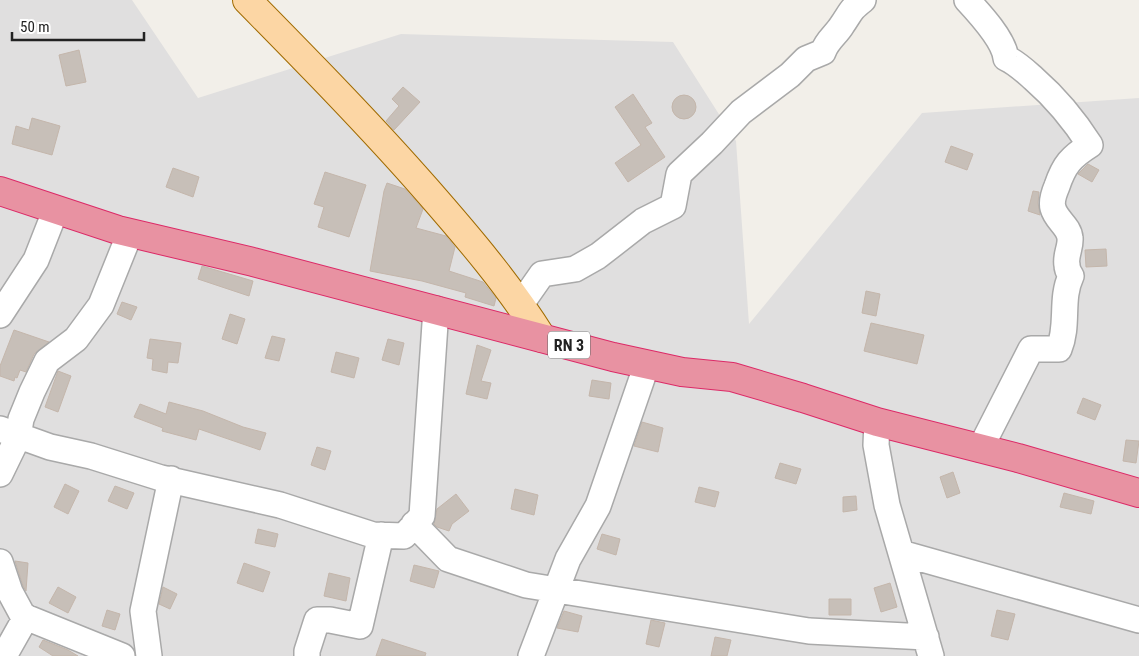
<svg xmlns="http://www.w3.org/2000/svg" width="1139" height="656" font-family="'Roboto Condensed',sans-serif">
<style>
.residential{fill:#e0dfdf}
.building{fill:#c7bfb8;stroke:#c4b6ab}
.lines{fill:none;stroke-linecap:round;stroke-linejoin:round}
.minor-casing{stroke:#a9a9a9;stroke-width:28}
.major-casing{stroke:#a06b00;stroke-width:30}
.highway-casing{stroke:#dc2a67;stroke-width:30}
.minor{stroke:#fff;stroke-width:25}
.major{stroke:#fcd6a4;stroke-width:28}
.highway{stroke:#e892a2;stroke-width:28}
.labels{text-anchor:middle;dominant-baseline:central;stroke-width:4;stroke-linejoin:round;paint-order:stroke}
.shield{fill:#fff;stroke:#646464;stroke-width:1}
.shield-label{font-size:16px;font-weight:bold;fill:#222}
</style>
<rect width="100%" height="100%" fill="#f2efe9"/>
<path class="residential" d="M0,0H132L198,98L401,34L673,42L736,141L749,324L922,113L1139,98V656H0Z"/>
<path class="building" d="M79,50L86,82L66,86L59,55Z
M403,87L420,102L394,130L386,121L399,106L392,99Z
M633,94L652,123L645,127L665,157L628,182L615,163L641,145L615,107Z
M672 107a12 12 0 1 1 24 0a12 12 0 1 1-24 0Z
M32,118L60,126L52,155L12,144L16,126L29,130Z
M951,146L973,154L967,170L945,162Z
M1088,164L1099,170L1092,182L1078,174Z
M173,168L199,177L193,197L166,187Z
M325,172L366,185L349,237L318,227L324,207L314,204Z
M387,183L405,189L423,209L416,228L446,236L455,247L449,271L483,282L496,298L494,306L465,297L466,293L422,281L370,271L384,191Z
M1033,191L1039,192L1038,203L1040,215L1028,211Z
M1106,249L1107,266L1086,267L1085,250Z
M202,266L253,281L249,296L198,279Z
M866,291L880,294L876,316L862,313Z
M122,302L137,307L131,320L117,314Z
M230,314L245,319L237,344L222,339Z
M871,323L924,335L917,364L864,351Z
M14,330L49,342L34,354L26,372L20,370L17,378L15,377L14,381L0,376V366Z
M272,336L285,339L279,361L265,358Z
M150,339L181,343L178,363L168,362L167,373L152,370L153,359L147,358Z
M388,339L404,343L399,365L382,360Z
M477,345L491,350L481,381L491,383L487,399L466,394Z
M336,352L359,358L354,378L331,372Z
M58,371L71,376L58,412L45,407Z
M592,380L611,383L609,399L589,396Z
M1083,398L1101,405L1095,420L1077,413Z
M169,402L203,411L243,427L266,433L260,450L199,429L196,440L162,431L163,428L134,417L140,404L166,414Z
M642,422L663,428L658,452L634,446Z
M1126,440L1139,441L1136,463L1123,461Z
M317,447L331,451L325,470L311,465Z
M780,463L801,469L796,484L775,478Z
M953,472L960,493L947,498L940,477Z
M65,484L79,491L68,514L54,507Z
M115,486L134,493L127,509L108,501Z
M699,487L719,492L715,507L695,502Z
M515,489L538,495L534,515L511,509Z
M1064,493L1094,501L1091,514L1060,507Z
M456,494L469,511L452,524L449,531L437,527L434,524L437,509Z
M856,496L857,510L843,512V497Z
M258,529L278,534L275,547L255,543Z
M602,534L620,539L616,555L597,549Z
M15,561L28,563L26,591L23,586Z
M244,563L270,572L263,592L237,583Z
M414,565L439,571L434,588L410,581Z
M329,573L350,578L346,601L324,596Z
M890,583L897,607L881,612L874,588Z
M58,587L76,597L68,613L49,603Z
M163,587L177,594L170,609L159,604Z
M829,599H851V615H829Z
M107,610L120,614L115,630L102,626Z
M997,610L1015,614L1008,640L991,636Z
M564,611L582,616L578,632L557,628Z
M651,620L665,623L659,647L646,644Z
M715,637L731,640L727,656H711Z
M382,639L426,653L425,656H376Z
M43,640L68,650L78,656H53L39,647Z"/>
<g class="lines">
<defs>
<path id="minor" d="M967,0C980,14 1004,40 1006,58C1017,63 1025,71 1034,79C1057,99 1074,120 1090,145C1071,157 1064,165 1057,186C1054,193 1051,201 1053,208C1056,220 1069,226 1070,238C1071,247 1065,256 1067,265C1067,269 1069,273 1071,276C1060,299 1069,325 1059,349H1031L980,449
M521,304L542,274L575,269L598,256L643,221L673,206L679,174L712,143L741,112L790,75L806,59L823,52C827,40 836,35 842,25C851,12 850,10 863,0
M0,315L36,260L56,209
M877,422L876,445L887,505L931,656
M0,429L50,447L91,456L161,478L280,505L373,535L404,536L422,516L436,309
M0,474L18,437L21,419L32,392L47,361L76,339L101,305L130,233
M414,524L448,559L526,585L809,631L926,637
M901,553L1139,620
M0,562L10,592L23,616L122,656
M4,656L26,617
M149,656L143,611L171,479
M307,656V651L317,620H330L360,626L381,535
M531,656L568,559L598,506L647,364"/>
<path id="major" d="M247,0C308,62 369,124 426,189C468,237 509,285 542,338"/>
<path id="highway" d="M0,191L118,230L253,262L613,357L682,372L732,377L803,398L877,422L1018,458L1139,493"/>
</defs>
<use href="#minor" class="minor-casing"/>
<use href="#major" class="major-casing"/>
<use href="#highway" class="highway-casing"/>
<use href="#minor" class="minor"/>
<use href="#major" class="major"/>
<use href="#highway" class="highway"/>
</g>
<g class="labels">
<rect class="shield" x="548" y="331.5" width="42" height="27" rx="4"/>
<g class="shield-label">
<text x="569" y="345">RN 3</text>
</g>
</g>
<path d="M12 32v8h132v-8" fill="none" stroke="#222222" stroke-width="2.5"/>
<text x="20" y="32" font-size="15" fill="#222222" stroke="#ffffff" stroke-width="4" paint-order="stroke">50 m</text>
</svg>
